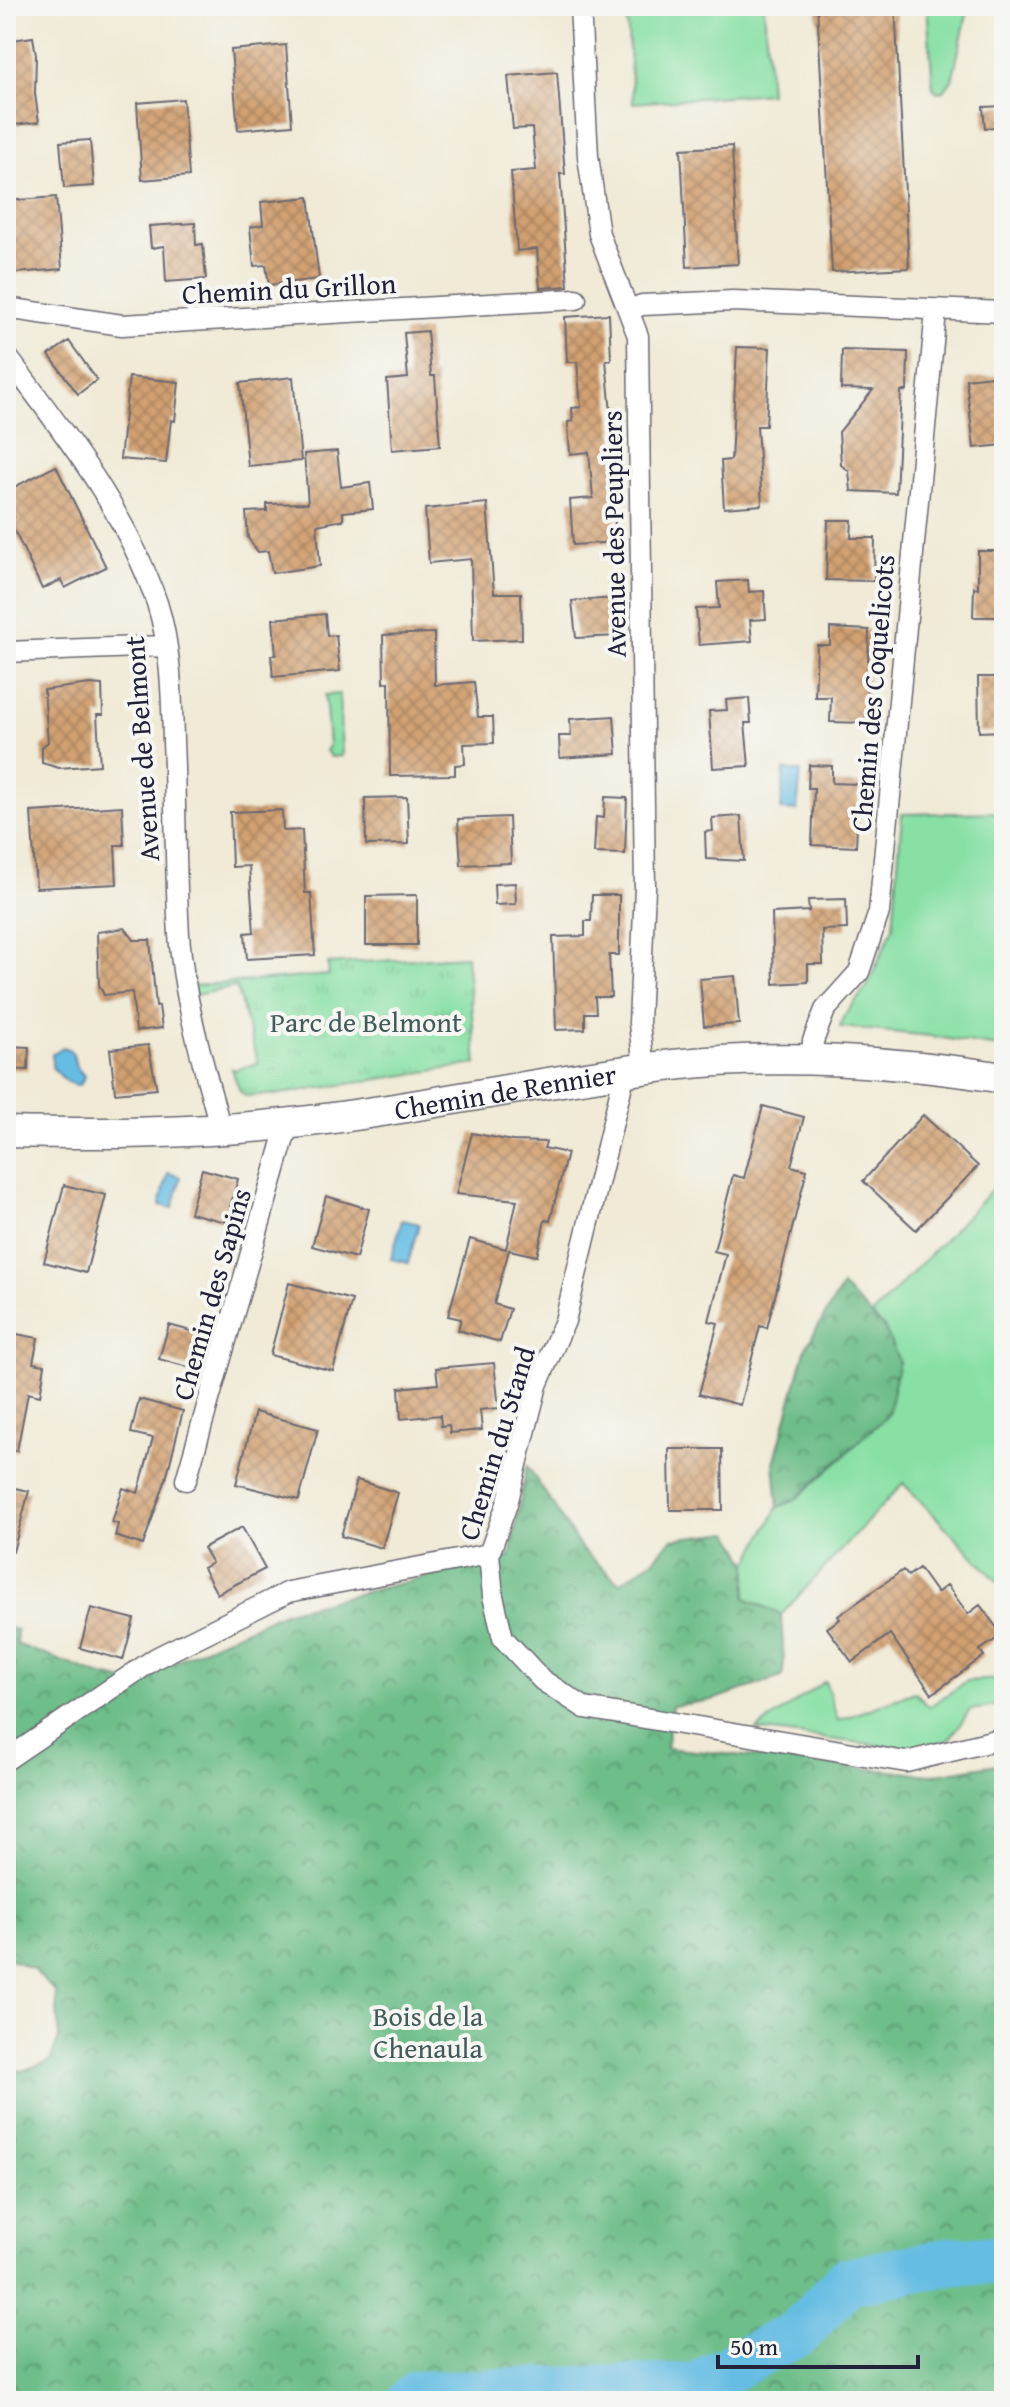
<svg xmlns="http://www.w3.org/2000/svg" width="1010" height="2407" font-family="'Gentium Book Plus',serif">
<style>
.green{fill:#88e0a5;stroke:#558170;stroke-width:2}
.forest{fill:url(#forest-crowns);stroke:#487062;stroke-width:2}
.park{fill:url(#park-tufts);stroke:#558170;stroke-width:2}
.water{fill:#66bde3;stroke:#44708f;stroke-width:2}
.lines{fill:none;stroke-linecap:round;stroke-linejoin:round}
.river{stroke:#66bde3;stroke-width:48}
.building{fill:url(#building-cross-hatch)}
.street-casing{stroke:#6a6871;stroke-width:23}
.secondary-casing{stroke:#6a6871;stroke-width:33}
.street{stroke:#fff;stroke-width:20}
.secondary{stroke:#fff;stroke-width:30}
.labels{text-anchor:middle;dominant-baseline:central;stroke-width:8;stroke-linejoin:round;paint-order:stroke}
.street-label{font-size:28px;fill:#22223b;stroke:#f6f6f2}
.park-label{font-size:28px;fill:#415b5b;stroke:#f6f6f2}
</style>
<defs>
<pattern id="forest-crowns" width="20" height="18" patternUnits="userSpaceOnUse" patternTransform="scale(2)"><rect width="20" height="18" fill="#6ebe8a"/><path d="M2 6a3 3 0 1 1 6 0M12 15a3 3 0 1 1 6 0" fill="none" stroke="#5a9a72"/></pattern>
<pattern id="park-tufts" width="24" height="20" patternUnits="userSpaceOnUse" patternTransform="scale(2)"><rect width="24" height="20" fill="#88e0a5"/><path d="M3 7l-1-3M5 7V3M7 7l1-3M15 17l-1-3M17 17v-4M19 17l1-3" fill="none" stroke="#75c08f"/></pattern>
<pattern id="building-cross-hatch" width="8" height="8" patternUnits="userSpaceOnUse" patternTransform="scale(2)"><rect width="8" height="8" fill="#d2a172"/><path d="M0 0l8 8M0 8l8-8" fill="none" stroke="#aa835f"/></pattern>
</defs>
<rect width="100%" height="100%" fill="#f6f6f2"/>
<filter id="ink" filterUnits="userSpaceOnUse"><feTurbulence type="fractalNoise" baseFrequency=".0125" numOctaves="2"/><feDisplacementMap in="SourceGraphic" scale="16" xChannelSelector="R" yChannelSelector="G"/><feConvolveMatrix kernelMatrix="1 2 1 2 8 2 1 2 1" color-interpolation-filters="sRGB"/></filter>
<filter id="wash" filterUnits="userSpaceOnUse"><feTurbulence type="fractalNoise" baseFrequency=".006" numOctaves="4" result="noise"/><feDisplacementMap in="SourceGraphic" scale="32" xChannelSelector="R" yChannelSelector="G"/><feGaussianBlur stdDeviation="1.8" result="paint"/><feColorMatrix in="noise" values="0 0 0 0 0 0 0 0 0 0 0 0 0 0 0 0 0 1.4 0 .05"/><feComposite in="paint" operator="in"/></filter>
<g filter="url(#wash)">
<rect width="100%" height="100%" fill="#f0ead6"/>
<path class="green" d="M626,6H764L770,93L633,103Z
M927,6H969L952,80L944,91L937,92L933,88Z
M339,694L342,756L331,757L326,751L329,746L325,695Z
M1004,812V1048L930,1036L840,1027L843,1017L867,987L893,927L902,814Z
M1004,1177V1588L903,1483L781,1615L746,1598L748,1563L778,1507L794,1501L846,1455L885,1329L872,1315Z
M1004,1679V1705L970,1710L949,1740L918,1750L756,1730L825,1681L838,1721L915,1692L929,1707L967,1681Z"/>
<path class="forest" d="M842,1287L885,1329L899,1361L888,1415L794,1501L778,1507L774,1463L806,1347Z
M527,1465L582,1550L620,1583L652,1561L672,1539L730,1532L748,1563L746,1598L781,1615L784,1663L782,1677L712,1700L672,1706L666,1748L930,1775L1004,1763V2396L989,2401H6V2069L22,2071L50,2061L59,2038L56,1993L33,1969L6,1957V1627L17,1630L16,1644L99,1675L130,1682L286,1611L510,1557Z"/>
<path class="park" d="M466,956L477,1064L282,1094L245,1096L240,1091L231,1068L235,1070L258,1063L236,987L195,995L193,986L329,975L328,964Z"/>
<path class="water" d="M784,770L801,772L797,811L781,810Z
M63,1047C73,1050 73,1054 75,1063C76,1068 81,1072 84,1076L81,1084L77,1085L67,1082L52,1067V1054Z
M168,1173L181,1177L173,1208L160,1205Z
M402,1220L419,1224L408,1263L391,1259Z"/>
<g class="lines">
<path class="river" d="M410,2401L417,2395L693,2387L798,2333L847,2281L953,2261L1004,2260"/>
</g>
<g id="blocks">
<path class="building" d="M817,6H895L909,268L832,272Z
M33,37L36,55L35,94L39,122L6,126V41Z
M286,45L292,125L238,130L231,50Z
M557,72L565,174H560L568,286L540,288L537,249L517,251L511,172L536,170L532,128L513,129L508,76Z
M183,99L189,176L142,180L137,103Z
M1004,106V126L985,128L983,107Z
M90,140L94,186L64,188L60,142Z
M732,146L738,264L687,267L681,149Z
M56,197L62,269L6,274V201Z
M309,197L319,279L269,285L266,265L254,266L250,227L263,225L261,202Z
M195,223L196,245L203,244L206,279L166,282L164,246L151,248L149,226Z
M609,314L611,360H606L617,477H612L616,542L573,545L570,500L593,498L589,452L570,454L568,422L573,421L572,408L581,407L577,362H567L565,317Z
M427,331L431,376H435L440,446L392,450L387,380L408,378L404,333Z
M69,341L97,380L78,394L49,355Z
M737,347L770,348L766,426H757L762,505L724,508L721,461L731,460Z
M842,350L908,352L907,391H901L896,493L851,491L849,471L841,465L839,432L873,390L841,389Z
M1000,375L1004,445L974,448L966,379Z
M129,377L179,382L175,421L171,420L166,463L120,459Z
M293,377L301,461L248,466L240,383Z
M337,451L341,487L370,483L373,509L343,512V520L317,525L320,566L272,573L268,551L258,552L248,538L246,512L267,511V504L308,503L304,454Z
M56,466L106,567L65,588L61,580L42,589L9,519L14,517L6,500V491Z
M487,503L494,593H521L522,639L473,641L471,559L429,563L425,509Z
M828,520H852L851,538H875L874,581L826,580Z
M978,551H1004V606H998L997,617H973L974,587L978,589Z
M748,580L749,592L764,591L766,619L750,620L752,641L699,645L696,609L719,608L717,582Z
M616,598L619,636L576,638L572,601Z
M325,614L327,636L336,635L340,671L273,677L271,655H276L273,619Z
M830,628L869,630L866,723L830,722L831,697H815L817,645H830Z
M434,633L435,685L474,682L478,717H493L494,743L464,744L465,764L455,765V775L390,776L389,682L384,683L383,635Z
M978,677H1004V731L979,732Z
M90,684L102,685L103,715H97L100,765L59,768L42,763V747L48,742L44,690Z
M749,698L751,723H745L749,766L713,768L709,711L727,710L726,700Z
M614,716L617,754L560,758L559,736H571L570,719Z
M809,765L832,766V783L859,784L856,847L812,845L814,788H808Z
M407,797L409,844L366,845L365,798Z
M605,797L627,798L625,854L594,853L596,817L604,818Z
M122,806L124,845H115L117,884L36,888L31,812Z
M282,810L283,831L302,830L305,893H311L315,955L247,959L245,933L254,932L249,866L232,867L230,812Z
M741,816L744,861L706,859L705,832L713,831L712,818Z
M509,817L511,863L461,865L458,819Z
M515,883L516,904L495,905L494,884Z
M417,895V945H366V896Z
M592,895H619V955H609L611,997H595L596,1013H585V1029L556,1030L553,937L585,936V921H591Z
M846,899L847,929L822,930L823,964H808V982L774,984L772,913L809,911L808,900Z
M125,928L134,940H150L156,1007L159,1006L162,1028L136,1031L132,992L104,995L99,985L97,932Z
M735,976L739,1024L704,1026L700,979Z
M148,1045L157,1089L115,1093L110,1049Z
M6,1046L29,1047L28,1070L6,1069Z
M763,1106L804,1117L791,1166L807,1170L767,1328L760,1326L740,1405L699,1394L718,1323L709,1321L726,1254L714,1251L733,1175L744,1178Z
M923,1115L978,1166L916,1230L863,1181Z
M472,1133L512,1141L546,1142L544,1148L567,1153L550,1221L545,1220L537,1256L509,1250L494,1304L510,1309L500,1342L458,1330L461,1319L448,1316L470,1239L506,1249L517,1200L456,1194Z
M202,1169L238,1179L226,1222L190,1213Z
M64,1185L106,1195L86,1273L44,1262Z
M326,1196L369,1209L356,1258L312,1246Z
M289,1283L352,1300L333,1371L270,1355Z
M169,1325L198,1333L188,1367L159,1359Z
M6,1332L38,1338L33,1363L45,1365L40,1396L28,1393L17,1451L6,1450Z
M494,1363L499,1408L480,1410L482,1430L450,1433L449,1425L441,1426L440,1415L401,1419L399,1388L438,1384L436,1368Z
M139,1399L183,1411L166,1479L143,1545L115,1536L118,1524L112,1522L123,1488L138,1493L153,1438L131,1433Z
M255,1412L318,1429L299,1500L236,1484Z
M669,1449H722L723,1510H670Z
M357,1480L398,1493L382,1548L341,1536Z
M6,1486L29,1491L13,1552L6,1551Z
M242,1527L265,1569L217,1594L203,1568L212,1563L203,1548Z
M919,1568L937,1593L947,1585L968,1614L980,1605L1002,1635L980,1650L984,1656L932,1694L890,1634L852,1662L827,1628L840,1619L838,1616L903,1570L908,1576Z
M91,1608L134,1619L123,1660L80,1648Z"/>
</g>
</g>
<g filter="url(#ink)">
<use href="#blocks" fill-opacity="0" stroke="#6a6871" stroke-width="2"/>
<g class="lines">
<defs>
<path id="street" d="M580,6L588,156L599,234L638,336L645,888L639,1023L644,1069
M6,308L122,325L576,299
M629,310L642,305L733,301L1004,312
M6,355C64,433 125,509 157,603C171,646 172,696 173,741C176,805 175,870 179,935C184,1002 204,1066 221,1130
M6,652L166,646
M812,1062L813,1041L825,1010L859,972L879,912L936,311
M625,1072L565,1321L537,1385L507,1504L489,1554L493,1596L503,1638L542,1680L585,1708L906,1762L1004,1738
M186,1480L288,1124
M6,1760L156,1658L288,1592L489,1554"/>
<g id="secondary">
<path id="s1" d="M6,1132C100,1134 190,1134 284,1124C414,1110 542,1080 673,1065C779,1053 898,1061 1004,1078"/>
</g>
</defs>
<use href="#street" class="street-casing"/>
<use href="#secondary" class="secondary-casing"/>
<use href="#street" class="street"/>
<use href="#secondary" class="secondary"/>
</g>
</g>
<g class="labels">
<g class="street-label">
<text transform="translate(289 288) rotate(-3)">Chemin du Grillon</text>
<text transform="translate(613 534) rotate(-91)">Avenue des Peupliers</text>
<text transform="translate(872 693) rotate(-85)">Chemin des Coquelicots</text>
<text transform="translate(141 749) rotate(-94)">Avenue de Belmont</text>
<text stroke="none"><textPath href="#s1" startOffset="502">Chemin de Rennier</textPath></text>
<text transform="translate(211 1294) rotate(-74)">Chemin des Sapins</text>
<text transform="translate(496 1443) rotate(-73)">Chemin du Stand</text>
</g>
<g class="park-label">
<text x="366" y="1021">Parc de Belmont</text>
<text x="428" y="2015">Bois de la<tspan x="428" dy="32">Chenaula</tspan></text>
</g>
</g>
<rect width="1010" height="2407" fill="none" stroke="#f6f6f2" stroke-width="32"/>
<path d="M718 2355v12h200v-12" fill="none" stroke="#22223b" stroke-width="4"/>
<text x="730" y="2355" font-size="24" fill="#22223b" stroke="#f6f6f2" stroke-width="6" paint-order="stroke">50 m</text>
</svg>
